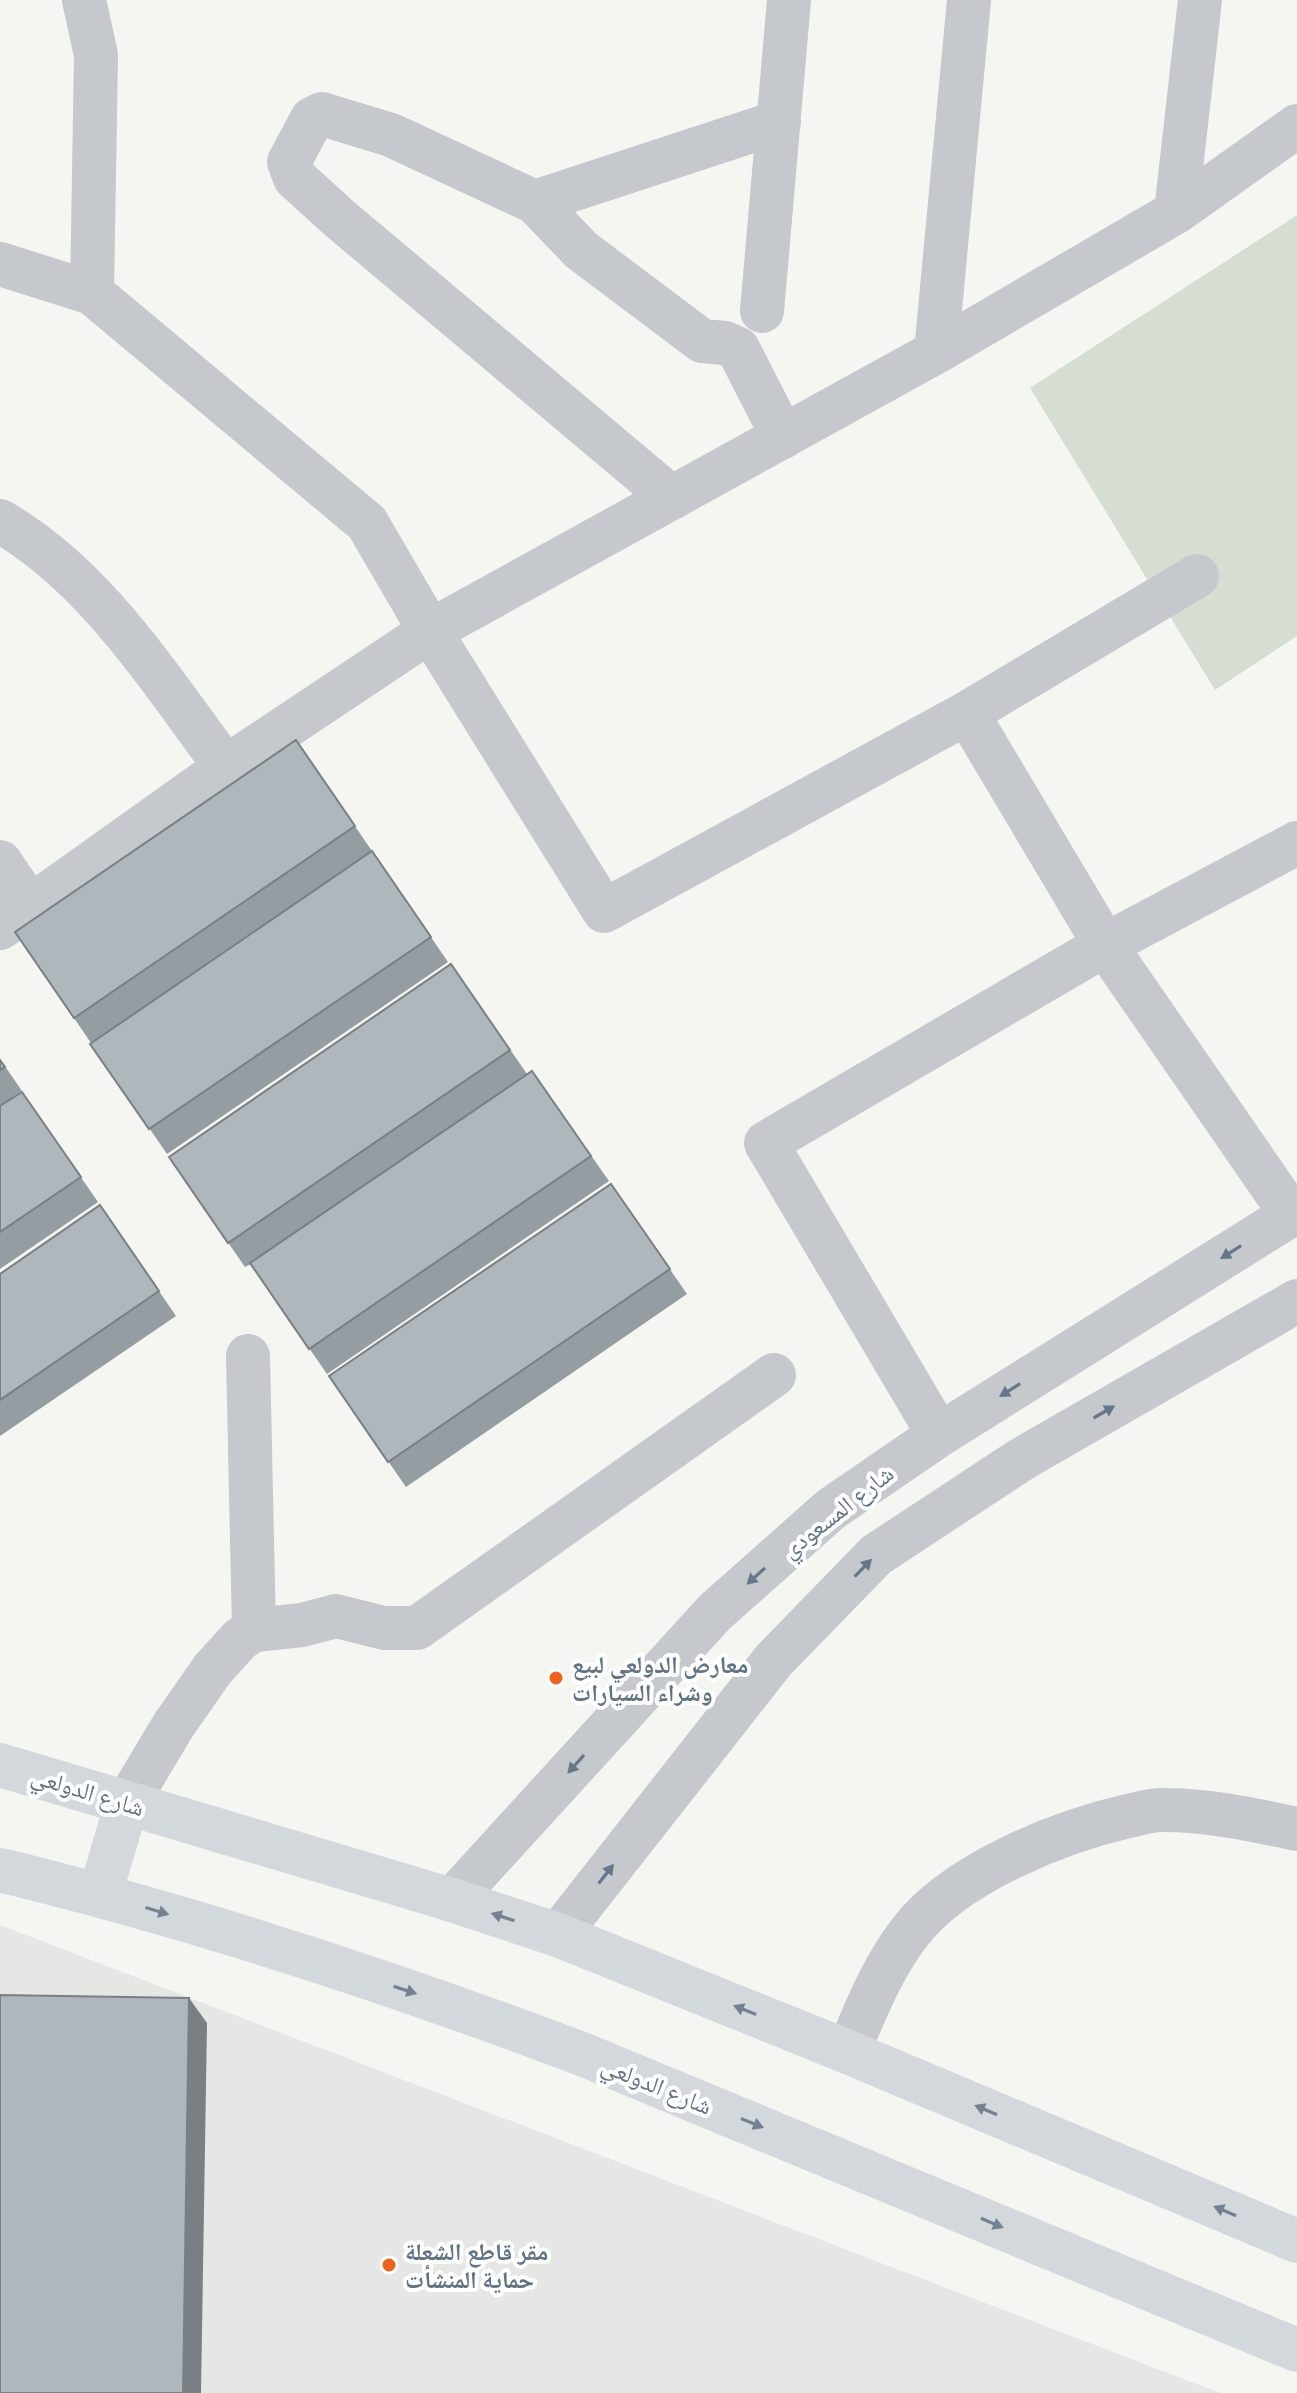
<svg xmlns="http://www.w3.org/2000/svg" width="1297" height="2393" font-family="'Public Sans','Noto Naskh Arabic',sans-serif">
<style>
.built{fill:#e6e7e5}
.green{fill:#d6ded3}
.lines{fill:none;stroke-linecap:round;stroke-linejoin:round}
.minor{stroke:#c5c8cc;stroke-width:44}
.major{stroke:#d3d8dd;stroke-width:44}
.wall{fill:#969da2}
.shaded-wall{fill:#7a7f84}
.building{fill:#afb6bc;stroke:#7a7f84;stroke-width:2}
.oneway{fill:#677689}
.oneway2{fill:#738192}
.poi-dot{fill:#ef6218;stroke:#fff;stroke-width:3}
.labels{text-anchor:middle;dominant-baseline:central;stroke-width:8;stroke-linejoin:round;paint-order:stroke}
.street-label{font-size:24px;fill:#627285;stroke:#fff}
.poi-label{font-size:24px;font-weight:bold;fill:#627285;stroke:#fff;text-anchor:start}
</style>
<rect width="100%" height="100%" fill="#f5f6f2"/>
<path class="built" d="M0,1925L1220,2393H0Z"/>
<path class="green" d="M1297,215V636L1215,690L1030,388Z"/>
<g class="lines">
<path class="minor" d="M84,0L96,55L92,293
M535,202L581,250L702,341L725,343L738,349L783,437
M1176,212L1200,0
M0,264L92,293L367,523L430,631L604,911L967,713L1197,576
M762,311L789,0
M936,352L969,0
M672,498L339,218L295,178L289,162L312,119L322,114L391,135L535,202L779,122
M0,521C98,578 159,679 226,767
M967,713L1105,945L1291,1214
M0,862L30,906
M0,928L226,767L430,631L936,352L1176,212L1297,126
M248,1356L254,1630
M939,1435L766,1143L1105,945L1297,843
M127,1803L173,1726L212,1670L240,1639L254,1630L302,1625L336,1616L384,1628H417L774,1375
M452,1900L715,1612L831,1509L939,1435L1297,1211
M558,1935L773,1661L876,1555L1022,1459L1297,1301
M848,2052C866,2010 882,1968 910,1932C954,1874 1058,1832 1128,1816C1139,1814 1152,1809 1164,1810C1209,1810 1254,1820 1297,1829"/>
<path class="major" d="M0,1765L452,1900L558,1935L848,2052L1297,2241
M0,1870C198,1918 391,1982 582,2054L1297,2350
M100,1894L127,1803"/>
</g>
<path class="wall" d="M296,740L448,962L167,1154L15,932Z
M451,964L527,1074L532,1071L609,1181L327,1374L251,1264L245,1267L169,1157Z
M0,1059L22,1091L0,1106Z
M22,1092L98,1202L0,1269V1106Z
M611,1184L687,1294L406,1487L329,1376Z
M100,1205L176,1316L0,1436V1274Z"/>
<path class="shaded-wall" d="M189,1998L207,2023L201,2393H183Z"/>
<path class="building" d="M296,740L355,826L74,1018L15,932Z
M372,851L431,937L149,1129L90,1044Z
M451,964L510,1050L228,1243L169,1157Z
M0,1060L5,1067L0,1070Z
M532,1071L591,1156L309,1349L250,1263Z
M22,1092L81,1177L0,1232V1106Z
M611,1184L670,1269L388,1462L329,1376Z
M100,1205L159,1291L0,1400V1274Z
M0,1995L189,1998L183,2393H0Z"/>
<defs><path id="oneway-solid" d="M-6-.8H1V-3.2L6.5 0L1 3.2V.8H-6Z" transform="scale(2)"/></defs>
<g class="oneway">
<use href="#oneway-solid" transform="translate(1231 1252) rotate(148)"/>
<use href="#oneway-solid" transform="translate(1010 1390) rotate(148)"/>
<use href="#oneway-solid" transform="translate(1104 1412) rotate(-30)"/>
<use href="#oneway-solid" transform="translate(863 1568) rotate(-46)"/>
<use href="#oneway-solid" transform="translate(756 1576) rotate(138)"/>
<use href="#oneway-solid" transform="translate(576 1764) rotate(132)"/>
<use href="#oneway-solid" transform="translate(606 1874) rotate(-52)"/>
</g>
<g class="oneway2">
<use href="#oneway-solid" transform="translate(157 1911) rotate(17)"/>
<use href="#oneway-solid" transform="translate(503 1917) rotate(-162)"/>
<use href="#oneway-solid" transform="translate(405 1990) rotate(18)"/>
<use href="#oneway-solid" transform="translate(745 2010) rotate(-158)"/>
<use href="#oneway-solid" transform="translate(986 2110) rotate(-157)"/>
<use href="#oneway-solid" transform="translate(752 2123) rotate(22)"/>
<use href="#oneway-solid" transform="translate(1225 2211) rotate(-157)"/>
<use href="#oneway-solid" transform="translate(992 2223) rotate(23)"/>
</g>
<g class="poi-dot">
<circle cx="556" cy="1678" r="8"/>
<circle cx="389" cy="2265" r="8"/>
</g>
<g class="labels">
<g class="street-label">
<text transform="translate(837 1511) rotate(-38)">شارع المسعودي</text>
<text transform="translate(88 1791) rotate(17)">شارع الدولعي</text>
<text transform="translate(657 2085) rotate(22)">شارع الدولعي</text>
</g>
<g class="poi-label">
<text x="572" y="1664">معارض الدولعي لبيع<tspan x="572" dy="28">وشراء السيارات</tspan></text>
<text x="405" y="2251">مقر قاطع الشعلة<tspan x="405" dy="28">حماية المنشأت</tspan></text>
</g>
</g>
</svg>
